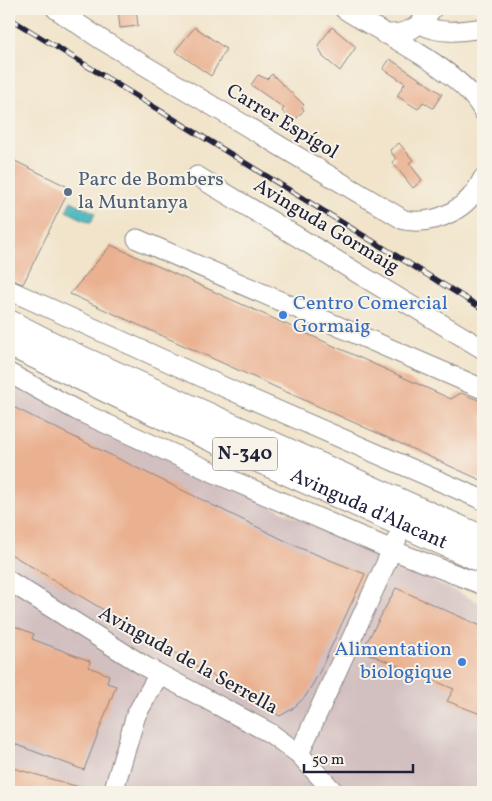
<svg xmlns="http://www.w3.org/2000/svg" width="492" height="801" font-family="Vollkorn,serif">
<style>
.industrial{fill:#d2bfc0}
.water{fill:#45b5bc;stroke:#346c7c}
.building{fill:#eab191}
.lines{fill:none;stroke-linecap:round;stroke-linejoin:round}
.minor-casing{stroke:#8a8382;stroke-width:21}
.major-casing{stroke:#8a8382;stroke-width:26}
.minor{stroke:#fff;stroke-width:19}
.major{stroke:#fff;stroke-width:24}
.rail-casing{stroke:#22223b;stroke-width:5.5}
.rail{stroke:#f7f3e8;stroke-width:4;stroke-dasharray:11;stroke-linecap:butt}
.service-dot{fill:#5c6f8a;stroke:#f7f3e8;stroke-width:2}
.shop-dot{fill:#3f7fe0;stroke:#f7f3e8;stroke-width:2}
.labels{text-anchor:middle;dominant-baseline:central;stroke-width:4;stroke-linejoin:round;paint-order:stroke}
.shield{fill:#f7f3e8;stroke:#62616f;stroke-width:1}
.shield-label{font-size:19px;font-weight:bold;fill:#22223b}
.street-label{font-size:20px;fill:#22223b;stroke:#f7f3e8}
.service-label{font-size:20px;fill:#4e5e75;stroke:#f7f3e8;text-anchor:start}
.shop-label{font-size:20px;fill:#366cbe;stroke:#f7f3e8;text-anchor:start}
</style>
<rect width="100%" height="100%" fill="#f7f3e8"/>
<filter id="ink" filterUnits="userSpaceOnUse"><feTurbulence type="fractalNoise" baseFrequency=".02" numOctaves="2"/><feDisplacementMap in="SourceGraphic" scale="10" xChannelSelector="R" yChannelSelector="G"/><feConvolveMatrix kernelMatrix="1 2 1 2 8 2 1 2 1" color-interpolation-filters="sRGB"/></filter>
<filter id="wash" filterUnits="userSpaceOnUse"><feTurbulence type="fractalNoise" baseFrequency=".0096" numOctaves="4" result="noise"/><feDisplacementMap in="SourceGraphic" scale="20" xChannelSelector="R" yChannelSelector="G"/><feGaussianBlur stdDeviation="1.12" result="paint"/><feColorMatrix in="noise" values="0 0 0 0 0 0 0 0 0 0 0 0 0 0 0 0 0 1.4 0 .05"/><feComposite in="paint" operator="in"/></filter>
<g filter="url(#wash)">
<rect width="100%" height="100%" fill="#f1e4ca"/>
<path class="industrial" d="M9,385L483,604V792H9Z"/>
<path class="water" d="M71,201L95,213L91,223L66,211Z"/>
<g id="blocks">
<path class="building" d="M118,9H136L138,26L120,28Z
M195,27L226,49L211,76L175,51Z
M332,27L356,47L340,71L323,57L318,45Z
M390,59L442,94L433,108L423,102L418,109L397,96L405,83L383,69Z
M272,74L304,105L302,107L304,110L293,122L282,111L284,108L251,85L258,75L267,79Z
M399,143L413,160L409,163L422,180L413,188L392,162L396,159L390,150Z
M9,158L70,188L23,284L9,279Z
M111,245L451,399L461,393L483,402V481L70,294Z
M9,405L300,548L365,574L318,675L305,697L292,709L280,716L9,553Z
M396,588L483,627V715L447,701L454,689L362,651Z
M9,624L34,634L32,639L90,661L89,667L109,675L107,683L116,686L84,770L9,742Z
M13,768L86,789V792H9Z"/>
</g>
</g>
<g filter="url(#ink)">
<use href="#blocks" fill-opacity="0" stroke="#8a8382" stroke-width="1"/>
<g class="lines">
<defs>
<path id="minor" d="M56,9L102,40L404,220C437,226 470,208 483,178
M344,9C383,34 463,71 483,111
M421,24C440,35 463,31 483,28
M384,34C406,35 420,28 432,9
M197,176L483,349
M137,239L483,389
M9,290L235,392L483,500
M9,373L76,410L215,473L392,550L483,585
M9,581L146,667L270,733L299,754L334,792
M299,754L397,539
M113,792L136,715L159,674"/>
<g id="major">
<path d="M9,322L70,353L483,538"/>
<path id="s1" d="M9,344L169,420L483,561"/>
</g>
</defs>
<use href="#minor" class="minor-casing"/>
<use href="#major" class="major-casing"/>
<use href="#minor" class="minor"/>
<use href="#major" class="major"/>
<defs>
<path id="rail" d="M9,18L483,309"/>
</defs>
<use href="#rail" class="rail-casing"/>
<use href="#rail" class="rail"/>
</g>
</g>
<circle class="service-dot" cx="68" cy="192" r="5"/>
<g class="shop-dot">
<circle cx="283" cy="315" r="5"/>
<circle cx="462" cy="662" r="5"/>
</g>
<g class="labels">
<rect class="shield" x="212.5" y="437.5" width="65" height="33" rx="4"/>
<g class="shield-label">
<text x="245" y="454">N-340</text>
</g>
<g class="street-label">
<text transform="translate(282 122) rotate(31)">Carrer Espígol</text>
<text transform="translate(326 227) rotate(31)">Avinguda Gormaig</text>
<text stroke="none"><textPath href="#s1" startOffset="396">Avinguda d'Alacant</textPath></text>
<text transform="translate(188 661) rotate(29)">Avinguda de la Serrella</text>
</g>
<g class="service-label">
<text x="78" y="180">Parc de Bombers<tspan x="78" dy="23">la Muntanya</tspan></text>
</g>
<g class="shop-label">
<text x="293" y="304">Centro Comercial<tspan x="293" dy="23">Gormaig</tspan></text>
<text x="452" y="650" text-anchor="end">Alimentation<tspan x="452" dy="23">biologique</tspan></text>
</g>
</g>
<rect width="492" height="801" fill="none" stroke="#f7f3e8" stroke-width="30"/>
<path d="M304 764v8h109v-8" fill="none" stroke="#22223b" stroke-width="2.5"/>
<text x="312" y="764" font-size="15" fill="#22223b" stroke="#f7f3e8" stroke-width="4" paint-order="stroke">50 m</text>
</svg>
